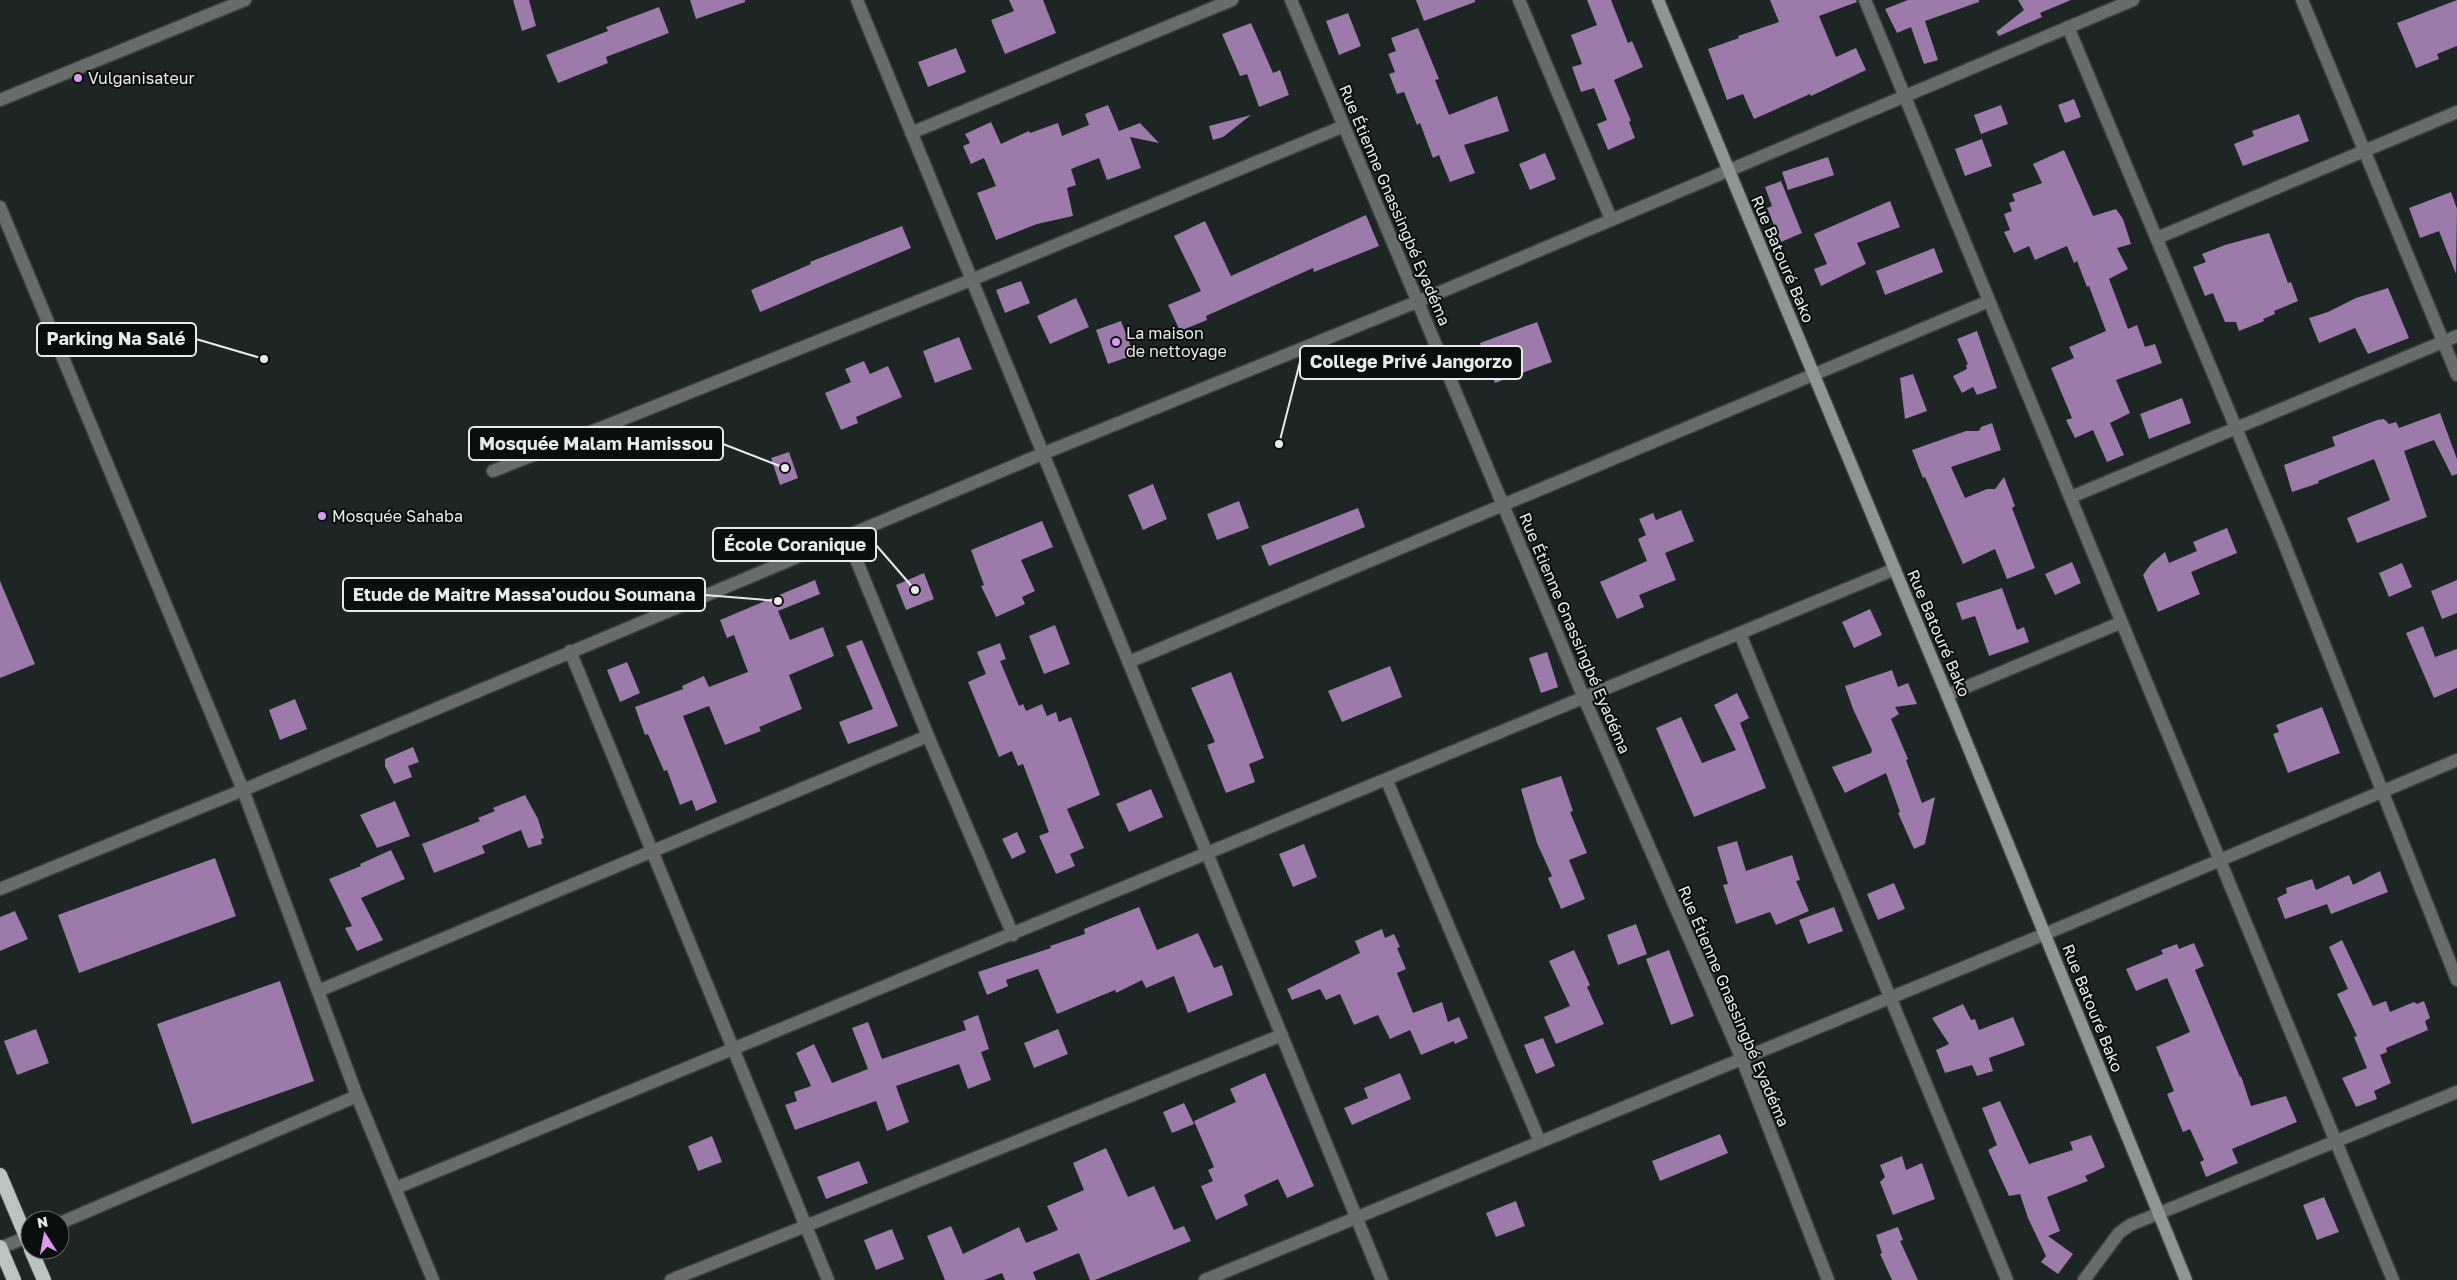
<svg xmlns="http://www.w3.org/2000/svg" width="2457" height="1280" font-family="'Golos Text',sans-serif">
<style>
.building{fill:#9c7aa9}
.lines{fill:none;stroke-linecap:round;stroke-linejoin:round}
.minor-casing{stroke:#394240;stroke-width:15}
.tertiary-casing{stroke:#394240;stroke-width:15}
.secondary-casing{stroke:#394240;stroke-width:15}
.trunk-casing{stroke:#394240;stroke-width:16}
.minor{stroke:#686c6b;stroke-width:12}
.tertiary{stroke:#686c6b;stroke-width:12}
.secondary{stroke:#8e9694;stroke-width:12}
.trunk{stroke:#bac4c2;stroke-width:14}
.poi-dot{fill:#dc99f4;stroke:#0a0e0d;stroke-width:2}
.labels{text-anchor:middle;dominant-baseline:central;stroke-width:4;stroke-linejoin:round;paint-order:stroke}
.poi-label{font-size:16px;fill:#e7eceb;stroke:#0a0e0d;text-anchor:start}
.street-label{font-size:16px;fill:#e7eceb;stroke:#0a0e0d}
.leader{fill:none;stroke:#e7eceb;stroke-width:2}
.callout-dot{fill:#e7eceb;stroke:#0a0e0d;stroke-width:2}
.callout{fill:#0a0e0d;stroke:#e7eceb;stroke-width:2}
.callout-label{font-size:18px;text-anchor:middle;font-weight:bold;fill:#e7eceb}
</style>
<rect width="100%" height="100%" fill="#1d2624"/>
<path class="building" d="M513,0H529L536,26L522,31Z
M690,0H745V2L696,19Z
M1009,0H1043L1056,33L1005,54L991,20L1014,11Z
M1416,0H1475V2L1424,21Z
M1587,0H1611L1628,43L1632,41L1643,67L1614,80L1631,121L1629,122L1635,138L1608,150L1597,124L1607,120L1594,88L1581,92L1572,67L1582,64L1571,35L1597,25Z
M1770,0H1856L1857,2L1819,16L1836,57L1856,48L1866,70L1811,96L1810,94L1754,119L1743,94L1727,100L1708,49L1739,38L1738,36L1779,22Z
M1908,0H1979V2L1925,21L1938,60L1924,64L1911,27L1897,33L1885,9Z
M2018,0H2071L2040,13L2042,17L1999,36L1996,32L2024,10Z
M2457,0V46L2437,54L2439,59L2416,68L2397,23Z
M659,7L669,33L606,57L608,63L558,83L546,55L608,31L606,27Z
M1348,13L1361,46L1339,55L1326,21Z
M1251,23L1273,73L1280,70L1289,95L1259,107L1247,74L1240,76L1222,34Z
M1418,28L1439,79L1435,80L1449,115L1497,96L1509,131L1464,145L1475,173L1450,182L1439,155L1433,158L1420,123L1417,125L1404,92L1397,94L1389,74L1395,72L1388,54L1396,51L1391,38Z
M956,48L966,72L928,87L918,62Z
M2074,99L2081,117L2065,123L2058,105Z
M1108,105L1119,131L1140,123L1159,143L1130,137L1141,168L1107,180L1099,158L1071,169L1076,185L1067,188L1073,216L1037,224L996,240L977,193L996,186L984,158L971,164L963,146L970,143L965,134L991,122L1001,144L1029,131L1030,133L1058,123L1062,136L1089,125L1085,114Z
M2001,105L2008,124L1981,134L1974,115Z
M2299,114L2309,141L2243,166L2234,144L2254,136L2252,131Z
M1251,115L1223,137L1213,140L1209,126Z
M1982,139L1992,166L1965,176L1955,149Z
M2064,150L2093,216L2116,209L2123,219L2131,244L2117,248L2128,269L2109,279L2128,329L2137,325L2145,347L2155,344L2162,363L2116,380L2130,413L2110,423L2124,455L2107,462L2093,430L2075,438L2066,420L2072,418L2051,368L2074,358L2069,347L2106,331L2089,286L2087,287L2077,261L2074,263L2067,246L2035,260L2029,246L2014,253L2004,232L2010,230L2004,214L2012,211L2009,203L2015,201L2012,194L2042,183L2033,164Z
M1545,153L1556,179L1530,190L1519,164Z
M1828,157L1834,175L1788,190L1782,172Z
M1781,181L1802,233L1781,242L1767,208L1772,206L1765,187Z
M2451,192L2457,209L2456,274L2439,231L2420,238L2409,208Z
M1890,201L1900,227L1857,243L1866,264L1821,286L1814,269L1827,264L1814,234Z
M1366,215L1379,246L1314,272L1313,268L1206,316L1207,320L1180,331L1168,305L1201,291L1174,236L1205,221L1231,276Z
M902,226L911,248L760,312L751,290L811,264L810,262Z
M2269,233L2288,283L2291,282L2298,301L2274,311L2275,314L2263,319L2264,321L2239,331L2236,322H2225L2213,293L2205,296L2193,267L2206,262L2202,254L2225,245Z
M1934,248L1943,272L1885,295L1876,271Z
M1021,281L1030,303L1005,313L996,290Z
M2388,288L2409,338L2368,354L2355,328L2319,343L2309,318L2328,312L2356,298Z
M1076,298L1089,327L1050,344L1037,316Z
M1121,321L1134,355L1108,364L1096,330Z
M1537,322L1552,362L1495,383L1480,343Z
M1977,331L1997,388L1977,395L1973,387L1962,393L1953,376L1967,369L1966,365L1968,364L1957,339Z
M959,337L972,369L935,383L923,351Z
M864,361L870,374L888,366L902,397L856,417L858,423L841,430L825,393L851,382L845,369Z
M1913,374L1927,411L1905,419L1900,378Z
M2182,398L2191,423L2149,439L2140,414Z
M2440,413L2457,459V474L2452,476L2434,440L2404,451L2427,517L2357,543L2347,518L2390,500L2374,459L2318,481L2319,483L2292,492L2284,465L2335,446L2332,437L2377,420L2384,419L2389,424L2396,422L2399,428Z
M1992,423L2001,450L1951,467L1965,498L1987,489H1995L2004,477L2015,506L2012,508L2035,568L2007,579L1995,549L1963,564L1925,477L1923,478L1912,450L1966,431H1979L1981,427Z
M789,452L798,478L780,485L771,458Z
M1153,484L1167,519L1143,530L1128,495Z
M1239,501L1249,528L1217,540L1207,514Z
M1358,508L1365,527L1269,566L1261,546Z
M1681,510L1694,541L1665,553L1676,580L1639,595L1644,607L1617,619L1600,582L1647,561L1638,539L1646,535L1639,519L1653,513L1656,520Z
M1042,521L1053,547L1021,560L1035,591L1022,597L1025,604L996,617L981,586L984,585L971,550Z
M2227,528L2237,553L2191,572L2200,594L2158,612L2143,575L2151,564L2165,552L2169,563L2197,551L2193,542Z
M2072,562L2081,583L2055,595L2045,574Z
M2402,563L2412,587L2389,597L2379,573Z
M924,573L934,599L906,610L896,585Z
M815,580L820,594L778,611L790,640L823,627L834,656L789,675L802,709L759,727L761,731L725,745L709,706L683,716L717,802L696,811L692,800L680,805L667,770L664,771L648,734L645,735L635,707L683,689L682,686L704,676L709,687L748,672L734,635L727,638L720,620Z
M2457,580V613L2442,619L2431,591Z
M0,581L35,664L0,678Z
M2002,588L2017,630L2024,627L2029,642L1989,656L1975,616L1962,620L1956,603Z
M1870,609L1882,635L1854,648L1842,622Z
M1055,625L1070,664L1044,674L1029,636Z
M2423,626L2435,657L2457,649V688L2434,698L2406,633Z
M862,640L898,726L848,744L839,722L873,709L846,646Z
M1000,643L1006,659L1000,661L1019,706L1023,704L1026,711L1042,704L1047,716L1056,712L1059,722L1071,717L1100,795L1067,809L1084,848L1070,854L1075,866L1056,874L1039,836L1049,832L1023,764L1018,766L1012,751L999,757L968,682L986,674L977,652Z
M1547,652L1558,687L1541,693L1529,658Z
M627,662L640,693L620,702L607,670Z
M1390,666L1402,697L1342,722L1328,691Z
M1892,670L1898,687L1908,683L1917,704L1895,707L1899,714L1891,719L1908,759L1906,760L1922,803L1935,797L1925,844L1914,849L1898,813L1900,812L1886,773L1845,793L1832,767L1871,753L1872,750L1853,709L1845,686Z
M1231,672L1264,758L1249,764L1255,782L1226,793L1207,745L1215,742L1191,688Z
M1737,693L1749,718L1740,723L1766,788L1694,817L1656,728L1681,717L1702,763L1736,750L1714,705Z
M295,699L307,729L280,740L269,710Z
M2322,707L2340,753L2288,773L2273,734L2279,732L2276,725Z
M413,747L419,762L408,766L412,777L394,784L385,766V759Z
M1561,776L1573,811L1570,812L1587,853L1569,860L1585,899L1561,909L1548,878L1552,876L1537,843L1521,789Z
M1151,789L1163,817L1129,832L1116,804Z
M525,795L538,819L544,838L541,839L542,844L528,848L521,830L482,846L485,853L434,873L422,844L480,821L478,818L495,811L493,808Z
M395,801L410,836L377,848L360,815Z
M1017,832L1026,852L1012,859L1002,839Z
M1737,841L1746,871L1792,855L1800,880L1796,881L1809,911L1776,925L1770,912L1736,924L1723,885L1728,884L1717,847Z
M1304,844L1317,877L1293,887L1279,854Z
M391,850L405,879L361,898L383,940L357,951L345,928L352,926L329,879L361,866L360,864Z
M215,858L236,916L79,973L58,915Z
M2380,871L2388,892L2331,914L2327,904L2285,919L2277,898L2287,893L2286,888L2312,879L2316,890L2349,875L2353,885Z
M1894,883L1905,909L1878,920L1867,894Z
M1139,907L1157,950L1198,933L1214,968L1222,965L1233,995L1188,1013L1174,976L1146,988L1142,980L1116,993L1115,990L1057,1014L1038,969L1006,980L1008,986L987,995L978,972L1051,948L1050,946L1085,934L1084,929Z
M1834,907L1843,931L1808,944L1799,920Z
M15,911L28,939L0,951V917Z
M1636,924L1647,954L1618,965L1607,935Z
M1382,929L1385,938L1394,934L1400,947L1397,948L1406,969L1397,973L1413,1013L1442,1002L1448,1022L1459,1017L1468,1038L1455,1044L1454,1041L1421,1055L1410,1030L1390,1039L1378,1015L1354,1025L1340,994L1326,1000L1320,989L1292,1000L1287,989L1360,953L1355,941Z
M2342,940L2373,1006L2386,1001L2390,1012L2414,1002L2417,1004L2424,1001L2430,1018L2425,1021L2428,1030L2386,1048L2387,1052L2380,1055L2391,1083L2374,1091L2377,1099L2356,1107L2342,1078L2367,1068L2354,1037L2357,1036L2337,994L2348,989L2329,947Z
M2194,943L2204,966L2195,970L2240,1077L2241,1076L2251,1106L2286,1096L2297,1122L2232,1149L2238,1163L2206,1177L2200,1162L2204,1160L2190,1129L2183,1132L2167,1094L2174,1091L2156,1047L2190,1032L2167,978L2136,991L2126,969L2163,954L2161,950L2177,944L2179,949Z
M1574,950L1590,985L1587,987L1604,1024L1556,1044L1544,1017L1570,1006L1549,961Z
M1669,950L1694,1016L1671,1025L1646,959Z
M280,981L314,1081L192,1124L157,1024Z
M1963,1004L1971,1020L1975,1019L1979,1030L2013,1017L2025,1045L1989,1058L1993,1071L1977,1076L1972,1065L1945,1073L1936,1050L1949,1044L1932,1018Z
M978,1015L989,1049L981,1052L991,1080L968,1089L959,1064L896,1086L909,1122L887,1131L876,1101L795,1130L785,1105L797,1101L794,1092L811,1086L796,1053L814,1044L832,1083L868,1069L852,1028L868,1022L882,1059L966,1030L963,1021Z
M36,1029L49,1063L17,1075L4,1041Z
M1058,1029L1068,1054L1034,1068L1024,1043Z
M1543,1038L1555,1066L1536,1074L1524,1045Z
M1265,1073L1314,1186L1287,1198L1278,1179L1244,1195L1248,1205L1216,1220L1201,1186L1213,1181L1208,1170L1214,1167L1194,1121L1236,1102L1230,1089Z
M1400,1073L1411,1099L1352,1125L1344,1108L1368,1098L1364,1088Z
M2000,1101L2029,1164L2073,1150L2070,1142L2091,1135L2105,1167L2085,1176L2088,1181L2047,1197L2060,1231L2048,1236L2073,1254L2058,1274L2041,1262L2046,1256L2028,1218L2020,1194L2009,1196L1988,1150L1997,1145L1982,1108Z
M1184,1103L1194,1124L1172,1133L1163,1112Z
M1720,1134L1728,1153L1660,1181L1652,1161Z
M712,1136L722,1162L698,1171L688,1146Z
M1106,1148L1128,1197L1154,1186L1174,1230L1184,1226L1191,1241L1095,1280H1090L1079,1253L1033,1272L1036,1280H1005L1002,1273L984,1280H945L927,1236L951,1226L963,1254L1019,1227L1026,1243L1058,1230L1047,1206L1084,1190L1073,1163Z
M1902,1156L1906,1170L1922,1163L1935,1199L1893,1215L1880,1182L1885,1177L1880,1165Z
M859,1161L868,1183L826,1199L817,1177Z
M2324,1197L2339,1232L2317,1240L2303,1205Z
M1516,1201L1525,1226L1496,1237L1486,1213Z
M1898,1227L1903,1240L1900,1241L1918,1280H1892L1880,1254L1882,1253L1876,1235Z
M892,1229L904,1259L876,1270L864,1240Z"/>
<g class="lines">
<defs>
<path id="minor" d="M857,0L1382,1280
M1291,0L1584,698L1742,1059L1828,1280
M1519,0L1611,219
M1865,0L2393,1280
M2302,0L2457,375
M2068,27L2282,538L2457,980
M911,133L1232,0
M0,207L243,790L357,1096L433,1280
M2157,238L2457,112
M493,471L971,280L1344,126
M2071,497L2457,336
M847,537L928,736L1013,935
M1740,634L2007,1280
M570,651L828,1280
M1129,662L1989,301
M1947,695L2120,623
M1387,781L1540,1142
M0,889L243,790L1042,454L1419,301L2133,0
M318,991L928,736
M396,1188L1895,569
M60,1223L357,1096
M0,1248L30,1236
M671,1280L1282,1035
M2084,1280L2119,1233L2130,1225L2457,1092"/>
<path id="tertiary" d="M0,100L245,0
M1205,1280L2045,934L2457,760"/>
<path id="secondary" d="M1658,0L1947,695L2186,1280"/>
<path id="trunk" d="M0,1175L30,1246
M0,1247L14,1280
M31,1250L44,1280"/>
</defs>
<use href="#minor" class="minor-casing"/>
<use href="#tertiary" class="tertiary-casing"/>
<use href="#secondary" class="secondary-casing"/>
<use href="#trunk" class="trunk-casing"/>
<use href="#minor" class="minor"/>
<use href="#tertiary" class="tertiary"/>
<use href="#secondary" class="secondary"/>
<use href="#trunk" class="trunk"/>
</g>
<g class="poi-dot">
<circle cx="78" cy="78" r="5"/>
<circle cx="1116" cy="342" r="5"/>
<circle cx="322" cy="516" r="5"/>
</g>
<g class="labels">
<g class="poi-label">
<text x="88" y="78">Vulganisateur</text>
<text x="1126" y="333">La maison<tspan x="1126" dy="18">de nettoyage</tspan></text>
<text x="332" y="516">Mosquée Sahaba</text>
</g>
<g class="street-label">
<text transform="translate(1395 205) rotate(67)">Rue Étienne Gnassingbé Eyadéma</text>
<text transform="translate(1783 259) rotate(67)">Rue Batouré Bako</text>
<text transform="translate(1575 633) rotate(67)">Rue Étienne Gnassingbé Eyadéma</text>
<text transform="translate(1939 633) rotate(67)">Rue Batouré Bako</text>
<text transform="translate(1734 1006) rotate(67)">Rue Étienne Gnassingbé Eyadéma</text>
<text transform="translate(2093 1008) rotate(68)">Rue Batouré Bako</text>
</g>
</g>
<path class="leader" d="M264 359L196 339M1279 444L1300 362M785 468L723 444M915 590L876 545M778 601L705 595"/>
<g class="callout-dot">
<circle cx="264" cy="359" r="5"/>
<circle cx="1279" cy="444" r="5"/>
<circle cx="785" cy="468" r="5"/>
<circle cx="915" cy="590" r="5"/>
<circle cx="778" cy="601" r="5"/>
</g>
<g class="callout">
<rect x="37" y="323" width="159" height="33" rx="5"/>
<rect x="1300" y="346" width="222" height="33" rx="5"/>
<rect x="469" y="427" width="254" height="33" rx="5"/>
<rect x="713" y="528" width="163" height="33" rx="5"/>
<rect x="343" y="578" width="362" height="33" rx="5"/>
</g>
<g class="callout-label">
<text x="116" y="345">Parking Na Salé</text>
<text x="1411" y="368">College Privé Jangorzo</text>
<text x="596" y="450">Mosquée Malam Hamissou</text>
<text x="795" y="551">École Coranique</text>
<text x="524" y="601">Etude de Maitre Massa'oudou Soumana</text>
</g>
<g transform="translate(45 1235) rotate(349)"><circle r="24" fill="#0a0e0d" stroke="#626766"/>
<path d="M0-4L9 19L0 12L-9 19Z" fill="#dc99f4"/>
<text y="-8" font-size="14" font-weight="bold" text-anchor="middle" fill="#e7eceb">N</text>
</g>
</svg>
